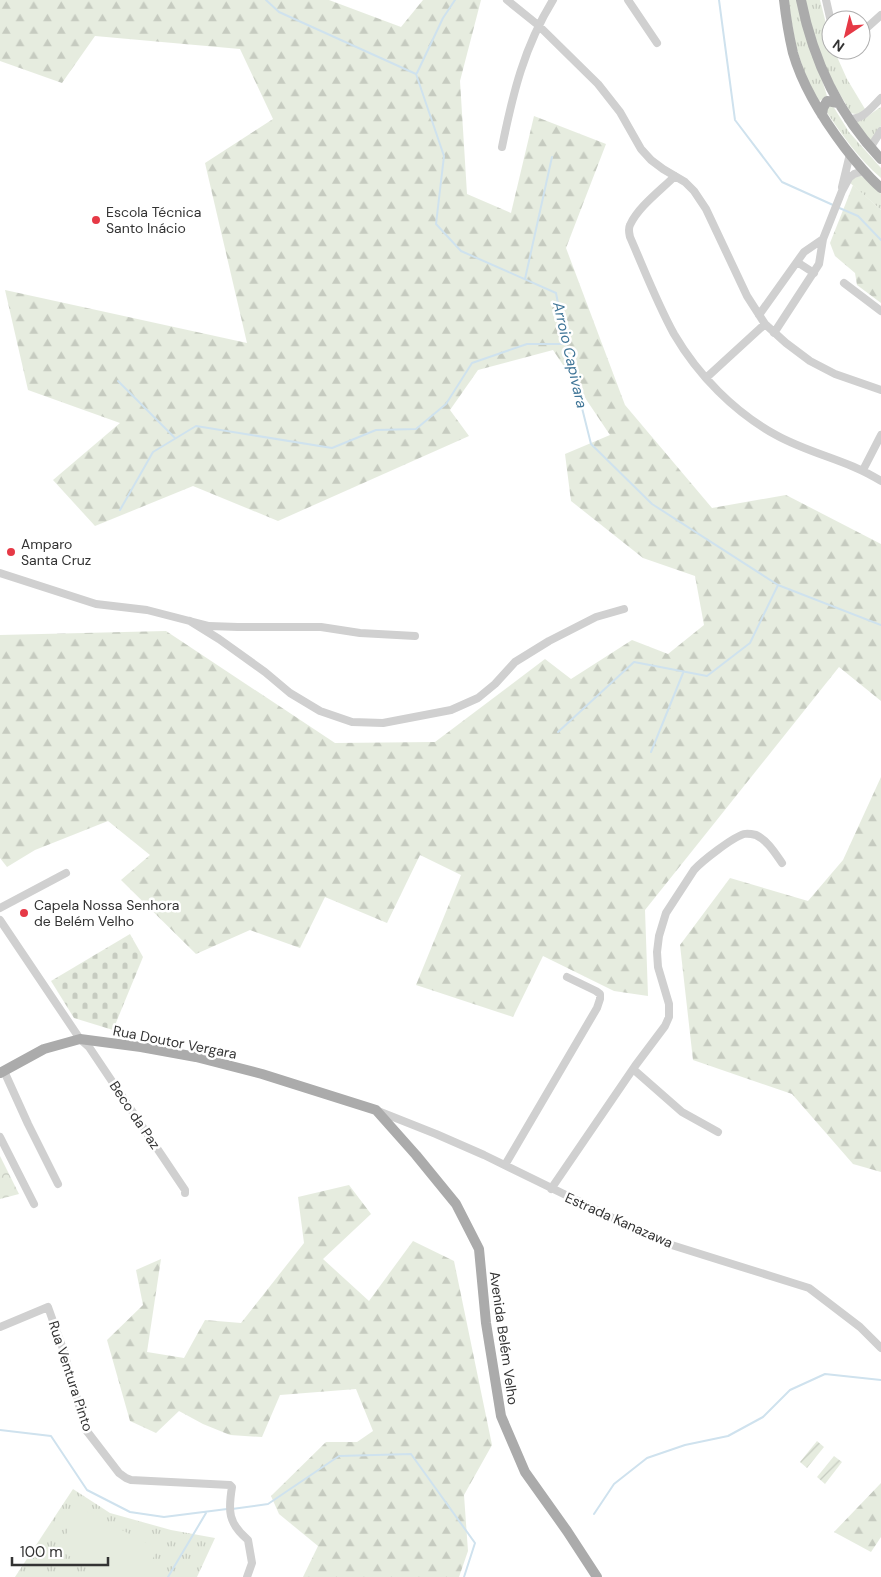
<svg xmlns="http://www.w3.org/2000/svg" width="881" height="1577" font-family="'DM Sans',sans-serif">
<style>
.grass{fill:url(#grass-tufts)}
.forest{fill:url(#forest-firs)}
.cemetery{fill:url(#cemetery-stones)}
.park{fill:url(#park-crowns)}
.garden{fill:url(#garden-furrows)}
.pitch{fill:#e6ecdf}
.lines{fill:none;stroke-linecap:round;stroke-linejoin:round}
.stream{stroke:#cfe2ee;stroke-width:2}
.minor{stroke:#d0d0d0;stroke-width:8}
.major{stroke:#ababab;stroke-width:10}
.poi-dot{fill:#e63946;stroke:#fff;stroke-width:2}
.labels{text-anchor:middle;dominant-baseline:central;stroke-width:5;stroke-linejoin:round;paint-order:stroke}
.poi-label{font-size:14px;fill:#333;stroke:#fff;text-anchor:start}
.street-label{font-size:14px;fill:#333;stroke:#fff}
.water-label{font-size:15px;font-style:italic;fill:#3f7597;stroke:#fff}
</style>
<defs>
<pattern id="grass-tufts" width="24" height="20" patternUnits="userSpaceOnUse" patternTransform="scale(1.25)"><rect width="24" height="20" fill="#e6ecdf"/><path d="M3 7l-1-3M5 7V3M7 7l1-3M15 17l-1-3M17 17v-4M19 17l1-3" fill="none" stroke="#c6cbc0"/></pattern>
<pattern id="forest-firs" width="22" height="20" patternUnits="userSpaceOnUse" patternTransform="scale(1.25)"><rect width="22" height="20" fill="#e6ecdf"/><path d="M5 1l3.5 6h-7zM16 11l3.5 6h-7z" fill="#c6cbc0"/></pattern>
<pattern id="cemetery-stones" width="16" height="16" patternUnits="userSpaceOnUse" patternTransform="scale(1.25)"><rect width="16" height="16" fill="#e6ecdf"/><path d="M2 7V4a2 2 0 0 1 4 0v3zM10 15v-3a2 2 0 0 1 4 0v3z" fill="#c6cbc0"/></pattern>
<pattern id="park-crowns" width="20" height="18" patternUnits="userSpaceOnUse" patternTransform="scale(1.25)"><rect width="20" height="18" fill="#e6ecdf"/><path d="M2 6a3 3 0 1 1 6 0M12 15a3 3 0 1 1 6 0" fill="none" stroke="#c6cbc0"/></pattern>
<pattern id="garden-furrows" width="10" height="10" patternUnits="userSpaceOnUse" patternTransform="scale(1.25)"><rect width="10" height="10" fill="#e6ecdf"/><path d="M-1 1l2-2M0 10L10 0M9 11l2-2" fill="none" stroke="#c6cbc0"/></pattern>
</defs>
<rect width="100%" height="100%" fill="#fff"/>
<path class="grass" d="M788,0H798L827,96L818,102L807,80L796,47Z
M804,0H820L831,43V50H834L847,79L865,109C861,114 857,115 851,113L824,67Z
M833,106L849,132L881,168V178C859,159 842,135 826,111L827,107Z
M881,107V126L870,142L855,122C865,120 872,112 881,107Z
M859,174L881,192V210L849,182Z
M73,1489L110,1513L171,1530L215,1538L197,1577H15Z"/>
<path class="forest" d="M0,0H329L401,27L423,0H481L460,81L467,194L511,213L534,116L606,144L566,248L625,405L712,508L786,495L881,544V701L839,667L645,910L648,996L614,991L543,956L513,1017L416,985L461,875L420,855L387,923L325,897L300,948L250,930L196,954L121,880L150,855L108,821L35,850L7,867L0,858V635L166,631L335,743L435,742L545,659L571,679L632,640L668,654L704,625L695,576L643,558L571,501L565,454L610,435L553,350L478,370L450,410L469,436L278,521L193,486L95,526L53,480L120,423L28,390L5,290L247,343L205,163L273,119L240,49L95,36L62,83L0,61Z
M853,185L881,210V303L857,285L855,273L835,256L830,243Z
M881,777V1172L853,1164L792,1094L693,1060L680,945L730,878L808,901L843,860Z
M349,1185L371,1214L323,1259L369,1301L413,1241L454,1261L492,1445L464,1495L468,1551L459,1577H303L318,1546L279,1514L271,1496L326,1442H357L373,1431L356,1389L280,1395L262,1437L230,1435L203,1424L179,1411L156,1433L130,1421L107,1340L143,1305L136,1270L161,1259L147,1352L184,1358L205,1320L241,1323L304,1243L298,1197Z
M881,1483V1537L871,1552L834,1532Z"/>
<path class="cemetery" d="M130,934L143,957L113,1030L74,1018L51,981Z"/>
<path class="park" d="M0,1156L19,1194L0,1199Z"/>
<path class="garden" d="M817,1441L824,1447L807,1468L800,1462Z
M834,1456L842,1462L825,1484L817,1477Z"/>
<path class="pitch" d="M80,1508L158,1549L143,1577H109L58,1550Z"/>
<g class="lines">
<path class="stream" d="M266,0L279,12L416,74L444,156L436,224L461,251L556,293L566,344L591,444L652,504L778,585L881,625
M719,0L735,120L782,182L833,205
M417,73L443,18L455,0
M837,207L858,216L881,240
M525,279L552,157
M118,381L175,438
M120,510L153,452L196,426L332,448L376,430L416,429L446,404L472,363L527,344H566
M558,732L634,662L707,676L750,643L778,585
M651,752L683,673
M0,1430L51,1436L87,1490L130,1512L164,1517L227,1509
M232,1509L268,1504L339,1456L411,1454L475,1543L464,1577
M594,1514L614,1484L647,1458L685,1445L728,1436L763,1417L790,1390L825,1374L881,1380
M168,1577L206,1513"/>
<path class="minor" d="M507,0L538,25L598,84L620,112L641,149L651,160L663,169L685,182L694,191L706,209L747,296L765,324L786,343L810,361L835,374L881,390
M628,0L657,43
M826,0L831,22
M861,33L881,15
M848,119C863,120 871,108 881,98
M502,147C513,93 524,47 553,0
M870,148L881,131
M675,176C661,190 638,207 630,225C628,229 629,232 630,237C644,269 657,303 674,334C698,375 734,412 776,435C810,454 848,460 881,481
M842,187L850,154
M797,262L814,273
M844,283L881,311
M759,315L804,252L823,239
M774,333L819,264L823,239L842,191L849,178L854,174L863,171
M706,378L765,324
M863,470L881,435
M0,573L96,604L147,610L209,626L238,627H321L360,633L415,636
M190,621L219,639L265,672L290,693L320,711L352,722L383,723L451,710L478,698L495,684L515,662L549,641L596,617L624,609
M0,908L66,873
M0,920L80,1039L89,1047L185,1190V1193
M633,1069L682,1112L718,1132
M4,1071L28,1124L58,1184
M378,1111L436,1134L484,1155L662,1242L809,1288L860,1327L881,1348
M0,1137L34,1204
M505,1165L597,1008L600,999V994L596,991L567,977
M551,1189L635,1066L665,1026L669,1017V1004L658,967L657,952L659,936L666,913L694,870C702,861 733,837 744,834C748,833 752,834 756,835C767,840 775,853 782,863
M0,1327L48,1307L63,1349L86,1430L119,1473L126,1478L131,1480L230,1485L232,1487C228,1511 228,1523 248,1540L252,1563L247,1577"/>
<path class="major" d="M784,0C786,18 789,36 793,53C803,88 823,119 845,148C856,162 867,176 881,188
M801,0C813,60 839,115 881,159
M822,115L823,108L827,101L838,103
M0,1073L44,1049L80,1039L141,1047L196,1057L262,1074L376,1110L416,1155L456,1204L479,1249L486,1323L501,1416L525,1472L567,1531L597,1577"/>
</g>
<g class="poi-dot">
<circle cx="96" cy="220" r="5"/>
<circle cx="11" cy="552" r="5"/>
<circle cx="24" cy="913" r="5"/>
</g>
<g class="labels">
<g class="poi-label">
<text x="106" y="212">Escola Técnica<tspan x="106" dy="16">Santo Inácio</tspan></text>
<text x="21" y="544">Amparo<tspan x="21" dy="16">Santa Cruz</tspan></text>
<text x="34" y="905">Capela Nossa Senhora<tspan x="34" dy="16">de Belém Velho</tspan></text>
</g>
<g class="street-label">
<text transform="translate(175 1042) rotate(11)">Rua Doutor Vergara</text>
<text transform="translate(135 1115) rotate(56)">Beco da Paz</text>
<text transform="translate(619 1220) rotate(24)">Estrada Kanazawa</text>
<text transform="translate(504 1338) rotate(82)">Avenida Belém Velho</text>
<text transform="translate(71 1376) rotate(72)">Rua Ventura Pinto</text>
</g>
<g class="water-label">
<text transform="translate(570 355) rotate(77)">Arroio Capivara</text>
</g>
</g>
<g transform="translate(846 35) rotate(215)"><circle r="24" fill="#ffffff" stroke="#adadad"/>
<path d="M0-4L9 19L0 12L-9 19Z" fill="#e63946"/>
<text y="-8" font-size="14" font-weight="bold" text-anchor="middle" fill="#333333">N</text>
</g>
<path d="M12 1557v8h96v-8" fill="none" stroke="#333333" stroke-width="2.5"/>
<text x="20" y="1557" font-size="15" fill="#333333" stroke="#ffffff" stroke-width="4" paint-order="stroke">100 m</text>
</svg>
